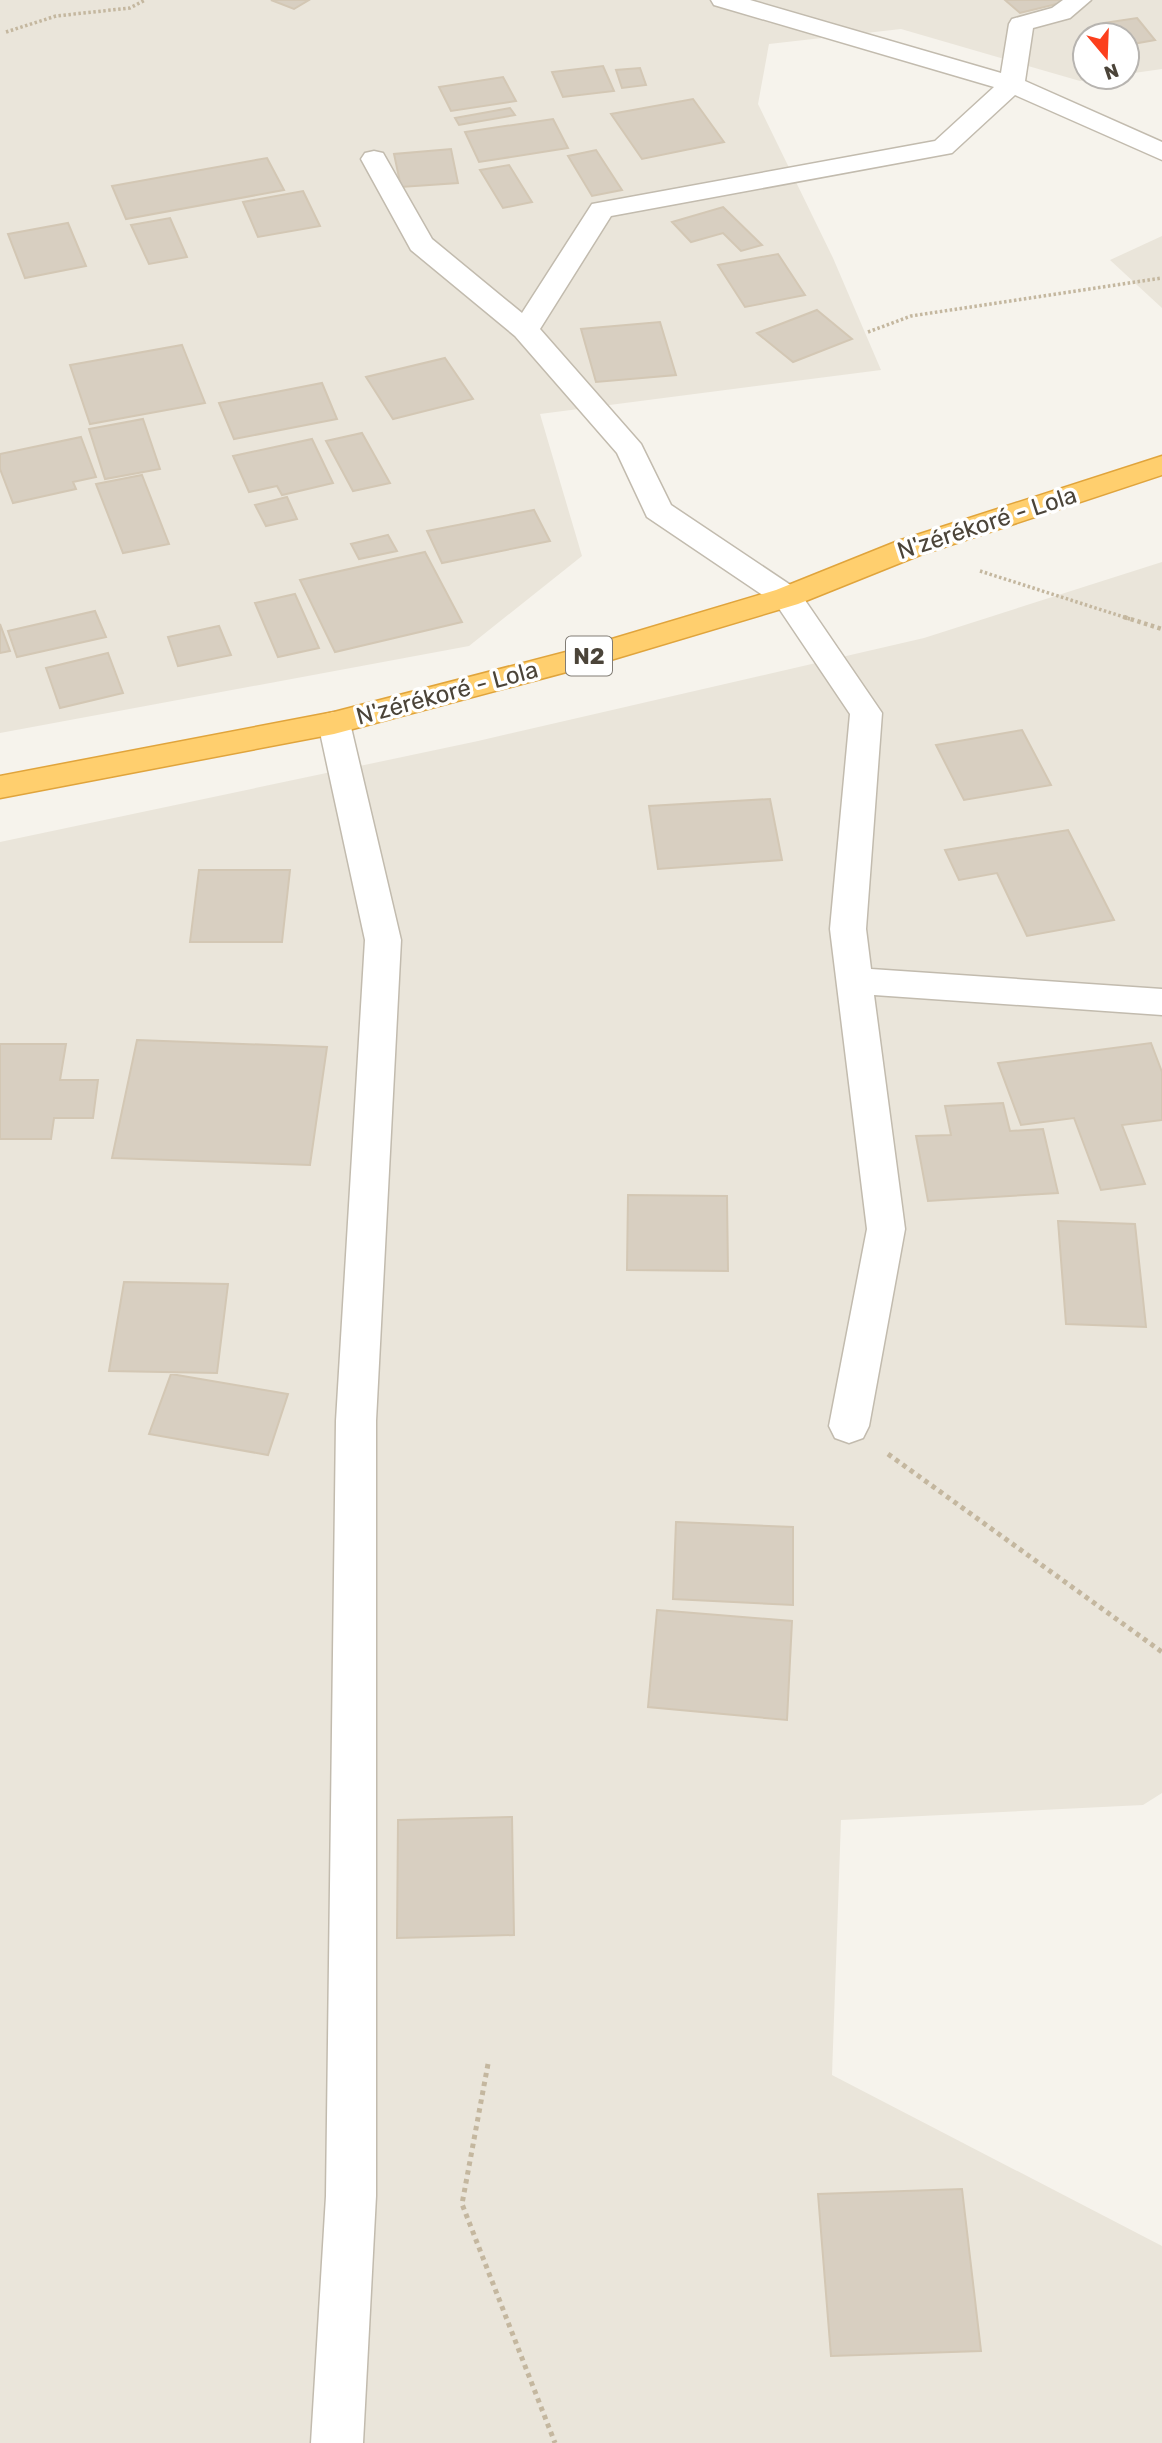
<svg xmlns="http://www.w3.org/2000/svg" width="1162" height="2443" font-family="Rubik,sans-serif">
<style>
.residential{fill:#eae5da}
.building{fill:#d8cfc1;stroke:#d3c7b4;stroke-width:2}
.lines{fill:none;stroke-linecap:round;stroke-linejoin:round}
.street-casing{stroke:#c2bbae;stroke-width:3}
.highway-casing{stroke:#e0a43c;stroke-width:3}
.path-far2{stroke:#c4b79f;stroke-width:3.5;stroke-dasharray:2.5 2.5;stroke-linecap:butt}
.path-far1{stroke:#c4b79f;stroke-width:4.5;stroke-dasharray:3.5 3.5;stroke-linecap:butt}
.path{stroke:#c4b79f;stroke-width:5;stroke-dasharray:4.5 4.5;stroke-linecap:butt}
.street{fill:#fff;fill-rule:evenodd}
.highway{fill:#ffcf6e;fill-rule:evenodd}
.labels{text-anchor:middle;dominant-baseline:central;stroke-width:7;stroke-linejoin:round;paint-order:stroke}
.shield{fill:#fff;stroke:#817c74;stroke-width:2}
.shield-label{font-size:23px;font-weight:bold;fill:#4b4439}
.street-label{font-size:24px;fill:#4b4439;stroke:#fff}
</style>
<rect width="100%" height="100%" fill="#f6f3ec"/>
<path class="residential" d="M0,0H1162V69L1127,74V35H1085V77H1108L1080,81L901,29L769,44L758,104L833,258L881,370L540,414L582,556L469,646L0,733Z
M1162,236V308L1110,260Z
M1162,562V1793L1143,1805L841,1820L832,2075L1162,2246V2443H0V842L478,741L924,638Z"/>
<path class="building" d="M271,0H309L294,9Z
M1005,0H1063L1065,2L1020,13Z
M1137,18L1155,40L1127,45V35H1114L1104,23Z
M603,66L614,91L563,97L552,72Z
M640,68L646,85L622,88L616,70Z
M503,77L516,101L451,111L439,87Z
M693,99L724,142L642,159L611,114Z
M510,108L515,115L459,125L455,118Z
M553,119L568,148L479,162L465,132Z
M451,149L458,183L401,187L394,154Z
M596,150L622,190L592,196L568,156Z
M267,158L284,190L126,219L112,186Z
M509,165L532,202L503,208L480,170Z
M303,191L320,226L258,237L243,202Z
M723,207L762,245L741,251L723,233L691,242L672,222Z
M170,218L187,257L149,264L131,225Z
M68,223L86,266L25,278L8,234Z
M778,254L805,295L745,307L718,265Z
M817,310L852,339L793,362L757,333Z
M660,322L676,375L596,382L581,329Z
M182,345L205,403L90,424L70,365Z
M445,358L473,399L393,419L366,377Z
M322,383L337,419L234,439L219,403Z
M143,419L160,469L105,479L89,429Z
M362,433L390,483L353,491L326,441Z
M81,437L96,477L73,482L76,489L13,503L0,469V454Z
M312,439L333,483L282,495L277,486L249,492L233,456Z
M142,475L169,544L123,553L96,484Z
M287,497L297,519L266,526L255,505Z
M534,510L550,541L442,563L427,531Z
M388,535L397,551L359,559L351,544Z
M425,552L462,622L335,652L300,580Z
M295,594L319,648L278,657L255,603Z
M95,611L106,637L17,657L8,631Z
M0,624L10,651L0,653Z
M219,626L231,655L178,666L168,637Z
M108,653L123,693L60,708L46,668Z
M1022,730L1051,785L964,800L936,745Z
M770,799L782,860L658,869L649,806Z
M1068,830L1114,920L1027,936L997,873L959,880L945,850Z
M199,870H290L282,942H190Z
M137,1040L327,1047L310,1165L112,1158Z
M1151,1043L1162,1072V1120L1122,1125L1145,1184L1101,1190L1074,1118L1021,1125L998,1063Z
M0,1044H66L60,1080H98L93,1118H54L51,1139H0Z
M1003,1103L1010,1131L1043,1129L1058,1193L928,1201L916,1136L951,1135L945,1106Z
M628,1195L727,1196L728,1271L627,1270Z
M1058,1221L1135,1224L1146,1327L1066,1324Z
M124,1282L228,1284L217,1373L109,1371Z
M171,1374L288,1394L268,1455L149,1434Z
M676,1522L793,1527V1605L673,1599Z
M657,1610L792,1621L787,1720L648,1707Z
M512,1817L514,1935L397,1938L398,1820Z
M962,2189L981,2351L831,2356L818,2194Z"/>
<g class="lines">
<defs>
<path id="street" d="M711,0H750L1001,73L1009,24L1012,19L1052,8L1063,0H1091L1070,18L1033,28L1025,81L1162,142V160L1015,95L952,153L611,216L540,329L641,444L671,505L798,590L882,713L866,929L871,969L1162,989V1015L874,995L905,1229L869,1426L863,1438L849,1443L835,1438L829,1426L867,1229L830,929L850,714L776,604L647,517L617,453L515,336L411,250L361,159L365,153L374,151L383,153L432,239L522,313L592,204L935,141L994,87L714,5Z
M334,712L346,715L350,723L401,940L376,1421V2196L363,2443H311L326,2196L336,1421L365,940L318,723L322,715Z"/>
<path id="highway" d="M1162,456V475L920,555L798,604L604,662L334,734L0,798V776L334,712L585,647L776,590L898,541Z"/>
</defs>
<use href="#street" class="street-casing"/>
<use href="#highway" class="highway-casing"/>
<path class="path-far2" d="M6,32L56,16L130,8L145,0
M868,332L911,316L1162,278
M980,571L1130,619"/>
<path class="path-far1" d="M1124,617L1162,629"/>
<path class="path" d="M888,1454L1162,1652
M488,2064L462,2204L555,2443"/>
<use href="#street" class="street"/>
<use href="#highway" class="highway"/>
</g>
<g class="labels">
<rect class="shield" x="566" y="636.5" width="46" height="39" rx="5"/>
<g class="shield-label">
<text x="589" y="656">N2</text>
</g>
<g class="street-label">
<text transform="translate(987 523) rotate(-18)">N'zérékoré - Lola</text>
<text transform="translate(447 693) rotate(-15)">N'zérékoré - Lola</text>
</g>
</g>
<g transform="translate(1106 56) rotate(161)"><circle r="33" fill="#ffffff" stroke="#b7b4b0" stroke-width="2"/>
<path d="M0-5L12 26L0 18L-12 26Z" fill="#fc3f1d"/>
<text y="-10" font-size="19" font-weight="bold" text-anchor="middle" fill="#4b4439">N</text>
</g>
</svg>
